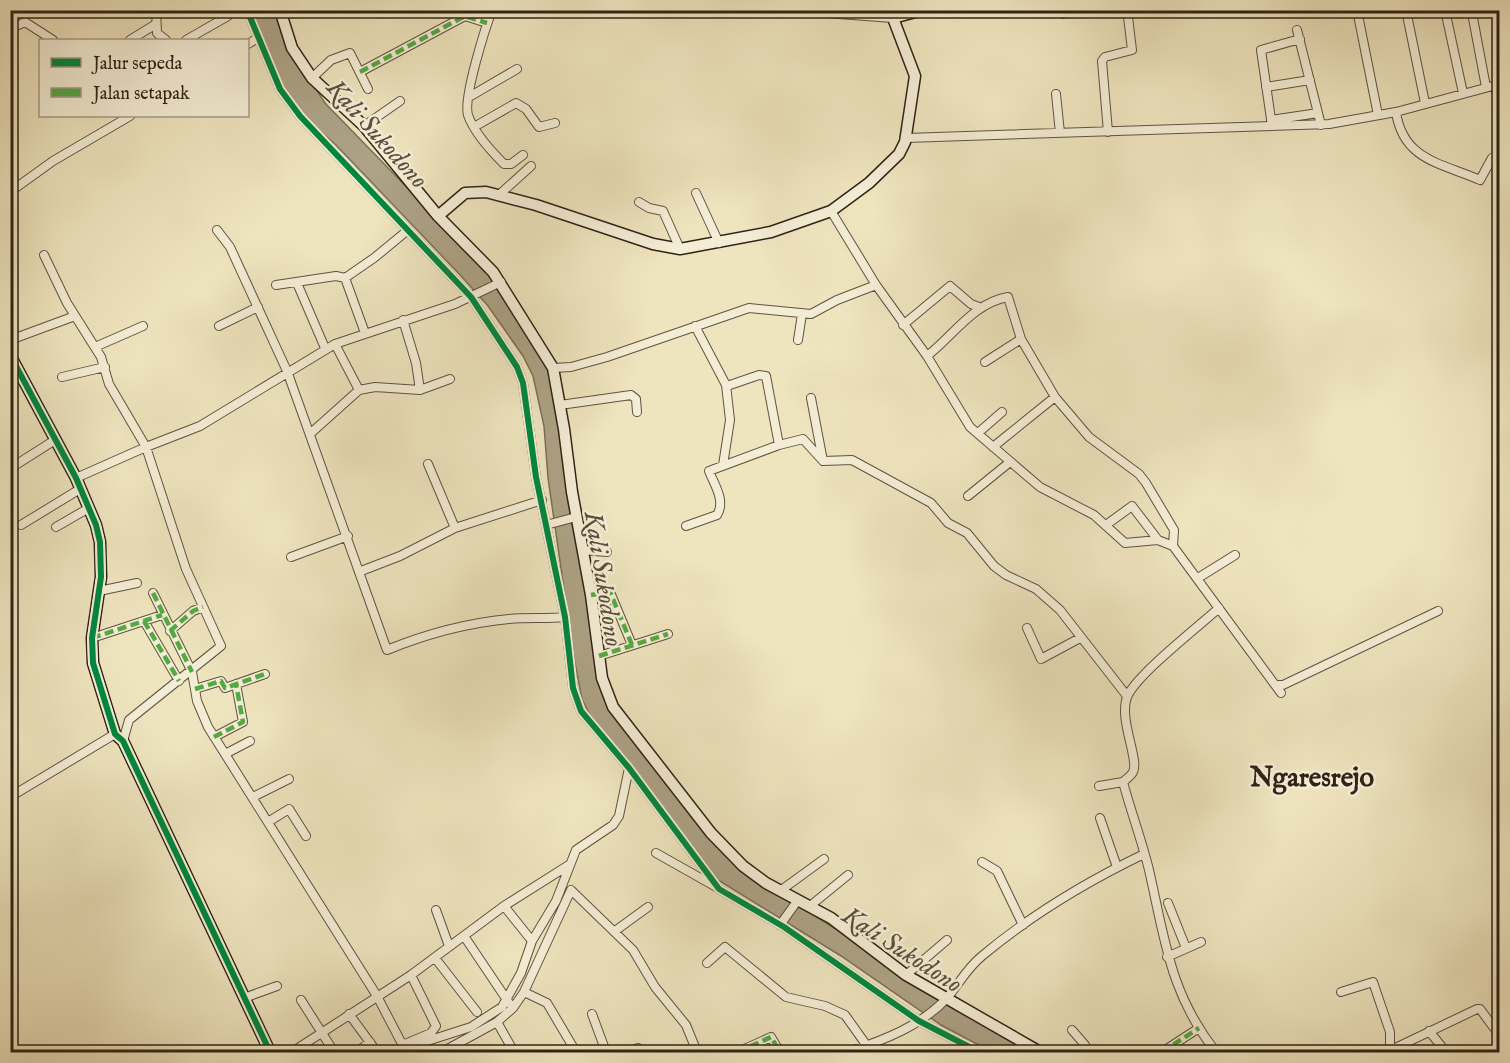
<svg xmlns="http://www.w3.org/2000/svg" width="1510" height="1063" font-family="'IM FELL English',serif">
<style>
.water{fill:#ada285;stroke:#7b6f59;stroke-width:1.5}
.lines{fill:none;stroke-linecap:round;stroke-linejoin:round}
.street-casing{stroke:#5f5340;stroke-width:10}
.secondary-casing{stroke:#2f2316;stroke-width:13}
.street{stroke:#f4edd5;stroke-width:8}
.secondary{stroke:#f4edd5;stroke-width:10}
.quiet{stroke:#54aa42;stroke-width:4.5;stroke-dasharray:9 4.5;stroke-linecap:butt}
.cycleway-casing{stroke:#f4edd5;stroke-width:10}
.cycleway{stroke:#00873e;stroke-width:6}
.labels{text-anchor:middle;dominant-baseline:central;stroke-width:5;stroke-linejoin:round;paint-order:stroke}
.water-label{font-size:26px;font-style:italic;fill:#5b4f3d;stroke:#f4edd5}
.quarter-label{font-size:27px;font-weight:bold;fill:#2f2316;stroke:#f4edd5}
</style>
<rect width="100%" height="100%" fill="#eee4be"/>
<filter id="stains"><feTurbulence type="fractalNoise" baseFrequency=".00333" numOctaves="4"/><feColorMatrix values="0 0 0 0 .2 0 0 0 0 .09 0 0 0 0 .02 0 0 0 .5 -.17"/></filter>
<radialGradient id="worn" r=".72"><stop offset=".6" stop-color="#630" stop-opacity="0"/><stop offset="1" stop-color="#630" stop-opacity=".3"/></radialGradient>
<path class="water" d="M250,11H276L293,54L325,103L493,276L552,371L601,682L734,862L771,889L1034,1052H992L941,1025L841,956L718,880L590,715L582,699L574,658L548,478L544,426L533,376L523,356L488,306L462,277L336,145L300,114L277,81Z"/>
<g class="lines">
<defs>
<path id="street" d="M156,10L157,33L166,40
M247,10L280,89L300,116L471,297L517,367L523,383L536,477L565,617L573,688L581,711L629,768L719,889L784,927L919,1021L979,1052
M492,10C485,29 463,98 468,115C474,133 491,151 504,164H511L523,155
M784,10L893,18L891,10
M1063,10V14
M1357,10L1378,115
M1406,10L1425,103
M1445,10L1463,93
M1472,13L1486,87
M10,29L25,22L53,40
M1297,30L1321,125
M130,40L156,24
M186,40L228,16
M248,44L258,38
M360,72L465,16L487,23
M312,78L331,60L350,53L368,89
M1494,86L1500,99
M1266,87L1310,80
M1056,94L1060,133
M469,97L517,69
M1396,112C1403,160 1441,163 1480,180L1492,158
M1271,120L1318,113
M364,126L400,101
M1272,126L1261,50L1300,39
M474,127L516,103L526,109L539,127L555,123
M1108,132L1102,61L1105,57L1132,50L1128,17
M906,138L1329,124L1396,112L1500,84
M10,192L53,161L130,116
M696,193L719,243
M500,194L531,166
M639,202L649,208L663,211L680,249
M831,211L876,285L927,356L970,427L1040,487L1094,515L1125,543L1158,540L1173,546L1281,693
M217,230L230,247L287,371L387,650C426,634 467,623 509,619C528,617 546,619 565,617
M44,255L67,303L101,357L109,384L146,447L186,569L221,646L129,720L123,741
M345,278L365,333
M297,283L325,348
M276,285L336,276L345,278L374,258L408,230
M10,309L13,308
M403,320L416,363L420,390
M903,325L950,286L971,304L979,307
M219,326L258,307
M695,326L726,385L730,420L723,465
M10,340L75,316
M798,340L802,314
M335,344L359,390
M95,347L143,326
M927,356C953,336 973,303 1008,297L1021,339L1055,397L1089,437L1139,474L1146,483L1174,530L1173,546
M985,362L1021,339
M553,368L571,367L607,357L749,308L811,314L837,300L876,285
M62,377L105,367
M727,386L759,375L766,376L779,445
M811,398L823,461
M560,405L631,395L636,399L637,412
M311,433L359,390L375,387L420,390L450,379
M978,433L1002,412
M993,447L1055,397
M14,466L55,440
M76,478L146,447L200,426L335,344L455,304L501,282
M968,496L1010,462
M21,525L80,489
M546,525L576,517
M1106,525L1132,506L1158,540
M686,526L717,515C726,501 714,484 709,471L779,445L803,439L823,461L852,460L931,503L948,523L967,533L994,566L1006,575L1036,589L1060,610L1127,696
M56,527L89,508
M455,528L542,500
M582,550L607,552
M291,557L348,536
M361,571L400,556L455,528L428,464
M1198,578L1235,555
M99,591L137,583
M153,593L192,672L197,701L208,727L377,996L401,1042L405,1044L431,1033L436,1026L411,975
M591,595L610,592L632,645
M144,621L179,681
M1027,628L1041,659L1080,638
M170,631L193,611L203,607
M92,638L162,615
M599,656L668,634
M1276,685H1283L1438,611
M195,689L221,681L225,688L265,674
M214,737L243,722L236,684
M225,754L250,741
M1123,782C1126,779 1131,776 1133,772C1140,760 1117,717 1128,695C1139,673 1198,627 1219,608
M1099,786L1123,782C1131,812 1142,841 1149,870C1165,940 1170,994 1216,1052
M10,797L115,734
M253,797L289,779
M1100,818L1117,867
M268,822L289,809L306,836
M656,853L718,888
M982,862L997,871L1023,925
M780,891L824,859
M1168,903L1186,948
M504,906L532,941
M810,906L848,875
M436,910L449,946
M780,925L798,900
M615,931L648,907
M464,936L509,1003
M1167,957L1201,942
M435,958L477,1012
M707,963L725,947L786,997L825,1006L845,1015L867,1046
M906,975L947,940
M524,992L547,1003L576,1052
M1341,992L1373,982L1390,1032V1052
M244,998L277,986
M301,1000L334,1052
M349,1014L377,1052
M592,1014L606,1052
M497,1022L514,1052
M1072,1030L1085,1045L1079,1052
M1429,1031L1446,1052
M1391,1050L1477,1009H1480L1500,1036
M292,1052L411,975L504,906L569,865
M357,1052L370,1042
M393,1052L471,1027L502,1007L521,973L532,941L556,901L576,850L613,825L619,816L629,768
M442,1052L497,1022L513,1008L524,992L571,890L633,950L655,987L686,1025L697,1052
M627,1052L638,1048L641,1052
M738,1052L771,1037L780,1052
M848,1052C884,1040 921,1026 947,998C959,984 967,968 982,956C1031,915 1086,882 1144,854
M1162,1052L1199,1028"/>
<path id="secondary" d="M280,10L292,48L312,78L364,126L438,216L493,272L553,368L564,429L572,492L591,595L602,678L613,707L711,833L743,866L766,883L831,918L906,975L1040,1052
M438,216L465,193L486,192L536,205L653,244L680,249L771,232L831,211L869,183L899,154L905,142L915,76L893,18L923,10
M10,355L76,478L96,525L100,542L101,577L92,638L93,663L115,734L123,741L270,1052"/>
</defs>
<use href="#street" class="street-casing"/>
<use href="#secondary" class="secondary-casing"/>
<use href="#street" class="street"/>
<use href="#secondary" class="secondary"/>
<path class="quiet" d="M360,72L465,16L487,23
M153,593L192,672
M591,595L610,592L632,645
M144,621L179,681
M170,631L193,611L203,607
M92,638L162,615
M599,656L668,634
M195,689L221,681L225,688L265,674
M214,737L243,722L236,684
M738,1052L771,1037L780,1052
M1162,1052L1199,1028"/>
<defs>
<path id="cycleway" d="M247,10L280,89L300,116L471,297L517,367L523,383L536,477L565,617L573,688L581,711L629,768L719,889L784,927L919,1021L979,1052
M10,355L76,478L96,525L100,542L101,577L92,638L93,663L115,734L123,741L270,1052"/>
</defs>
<use href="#cycleway" class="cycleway-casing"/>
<use href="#cycleway" class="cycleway"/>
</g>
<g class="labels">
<g class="water-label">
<text transform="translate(377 134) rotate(48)">Kali Sukodono</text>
<text transform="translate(603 579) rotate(81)">Kali Sukodono</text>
<text transform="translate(902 950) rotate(33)">Kali Sukodono</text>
</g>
<g class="quarter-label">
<text x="1312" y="779">Ngaresrejo</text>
</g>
</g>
<rect width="1510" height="1063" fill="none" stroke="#eee4be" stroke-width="36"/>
<rect x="12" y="12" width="1486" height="1039" fill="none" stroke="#2f2316" stroke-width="3"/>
<rect x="18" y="18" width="1474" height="1027" fill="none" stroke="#2f2316" stroke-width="1.5"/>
<rect x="39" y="39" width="210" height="78" fill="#f4edd5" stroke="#a59c89" stroke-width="1.5"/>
<rect x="51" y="58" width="30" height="9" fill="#00873e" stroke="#a59c89" stroke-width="1.5"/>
<text x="93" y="69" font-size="18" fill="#2f2316">Jalur sepeda</text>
<rect x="51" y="88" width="30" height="9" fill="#54aa42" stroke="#a59c89" stroke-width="1.5"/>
<text x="93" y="99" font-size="18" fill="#2f2316">Jalan setapak</text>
<rect width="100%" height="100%" filter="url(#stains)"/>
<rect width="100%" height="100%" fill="url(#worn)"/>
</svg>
